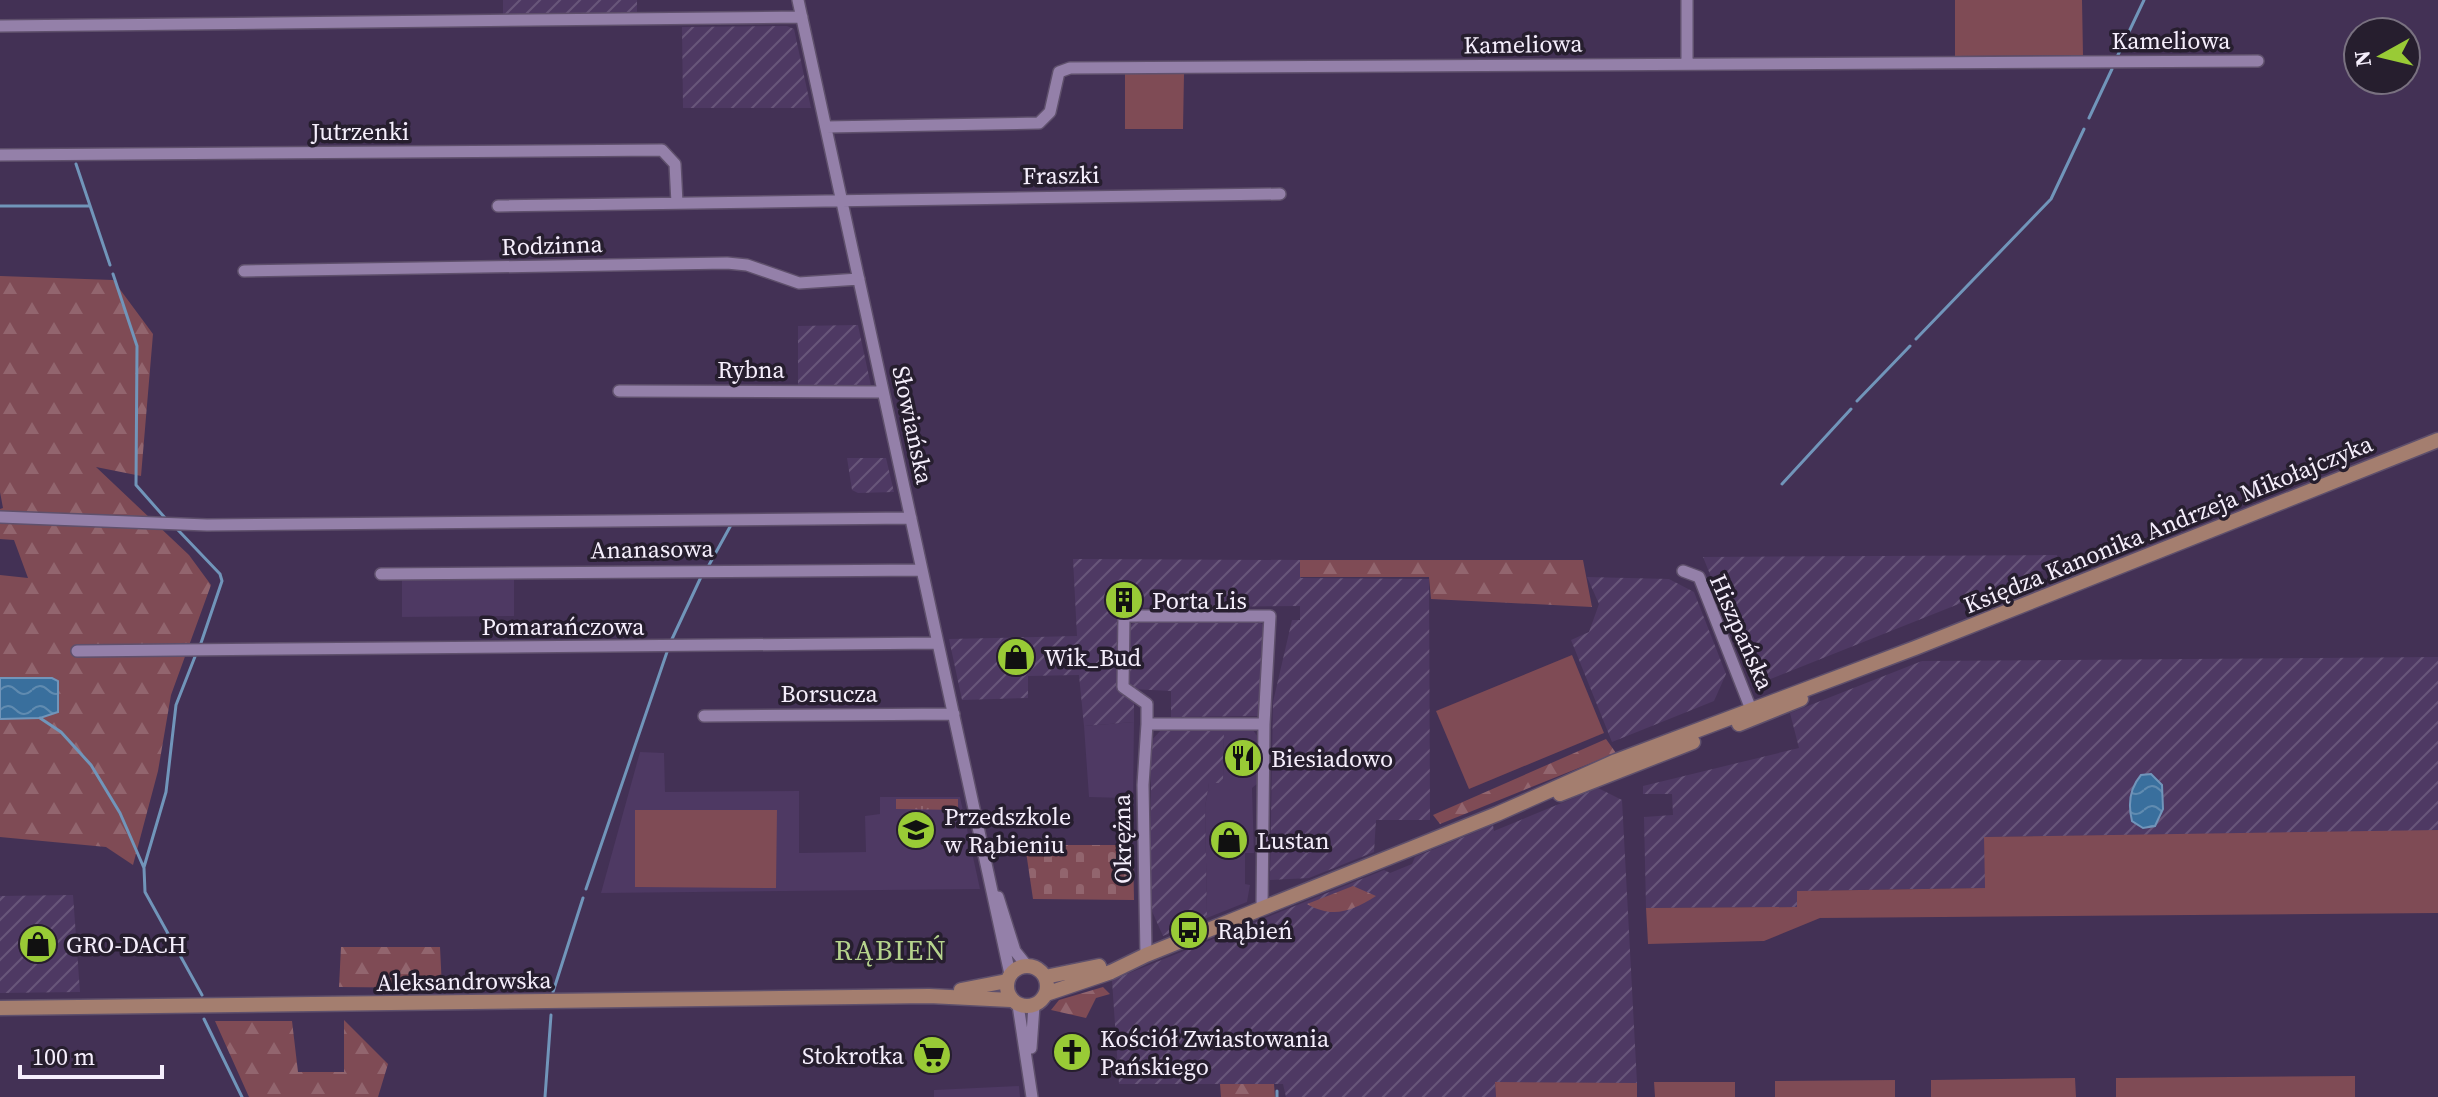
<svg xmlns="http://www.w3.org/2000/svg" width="2438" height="1097" font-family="'Source Serif 4',serif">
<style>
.built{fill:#4e3963}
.industrial{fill:url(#industrial-furrows)}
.grass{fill:#7f4b55}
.forest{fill:url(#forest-firs)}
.cemetery{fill:url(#cemetery-stones)}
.park{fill:url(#park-tufts)}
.water{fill:url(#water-waves);stroke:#7195ba;stroke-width:2}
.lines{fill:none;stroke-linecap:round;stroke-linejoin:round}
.stream{stroke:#7195ba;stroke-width:3}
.minor-casing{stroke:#5f506c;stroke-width:14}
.major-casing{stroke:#5f506c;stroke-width:17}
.minor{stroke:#9480a9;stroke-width:11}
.major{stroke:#a47e6f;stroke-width:14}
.labels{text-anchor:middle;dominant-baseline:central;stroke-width:7;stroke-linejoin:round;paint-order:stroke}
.street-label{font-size:24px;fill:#f5eefc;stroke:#261e2e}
.poi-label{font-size:24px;fill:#f5eefc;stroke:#261e2e;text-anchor:start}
.quarter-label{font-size:28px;letter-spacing:2px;fill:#b5d38c;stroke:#261e2e}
</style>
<defs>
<pattern id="industrial-furrows" width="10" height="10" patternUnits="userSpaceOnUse" patternTransform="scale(2)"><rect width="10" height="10" fill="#4e3963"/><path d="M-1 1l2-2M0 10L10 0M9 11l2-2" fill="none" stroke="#68567a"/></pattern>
<pattern id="forest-firs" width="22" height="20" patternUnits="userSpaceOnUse" patternTransform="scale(2)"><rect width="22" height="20" fill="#7f4b55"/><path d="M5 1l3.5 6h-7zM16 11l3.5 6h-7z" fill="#92656e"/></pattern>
<pattern id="cemetery-stones" width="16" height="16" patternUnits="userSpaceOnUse" patternTransform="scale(2)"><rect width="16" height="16" fill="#7f4b55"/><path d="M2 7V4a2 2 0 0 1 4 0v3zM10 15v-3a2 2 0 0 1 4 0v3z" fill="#92656e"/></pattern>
<pattern id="park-tufts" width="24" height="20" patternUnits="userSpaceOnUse" patternTransform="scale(2)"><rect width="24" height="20" fill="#7f4b55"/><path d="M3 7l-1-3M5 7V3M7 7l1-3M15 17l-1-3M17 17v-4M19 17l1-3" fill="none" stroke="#92656e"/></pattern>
<pattern id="water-waves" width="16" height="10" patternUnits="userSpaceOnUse" patternTransform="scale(2)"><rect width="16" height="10" fill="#396f9d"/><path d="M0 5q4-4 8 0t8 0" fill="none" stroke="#608bb0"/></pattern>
</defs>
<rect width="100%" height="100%" fill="#433155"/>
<path class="built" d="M514,575V616L402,617V576Z
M1134,722L1133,807L1124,798L1089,797L1084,726Z
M1224,730H1253L1258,737L1257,784L1252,788L1254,853H1245V884L1250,885L1247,902L1207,918L1205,807L1209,783L1223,782Z
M640,752L664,753L665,792L799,791V853L866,852L865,816L880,814V797H960L980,889L601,893Z
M1019,1086L1020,1097H934V1090Z"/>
<path class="industrial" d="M503,0H637V13L503,14Z
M787,26L794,29L811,108H683L682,27Z
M858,325L871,386H798V326Z
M847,458H886L894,492L858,493L852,490Z
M2057,555L2059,564L1768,680L1763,678L1756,662L1747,666L1703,557Z
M1073,559L1300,560L1301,578L1429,579L1430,820H1376L1374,852L1309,878L1270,880L1273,702L1292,620H1300V606L1120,608L1118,689L1134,700V722L1084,726L1079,675L1028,676V698L962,700L949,639L1077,636Z
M1587,577L1669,579L1694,592L1726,674L1714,701L1612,742L1571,640L1589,632L1599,604Z
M1259,622L1265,626L1259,716L1171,717V691L1132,689L1127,685L1128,627L1133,623Z
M2438,657V831L1985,837V888L1797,891V907L1646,908L1644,817L1673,815L1672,794H1643V786L1799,748L1790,713L1922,661Z
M1161,730H1224L1223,783H1209L1205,807L1207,918L1163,936L1151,909V741Z
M1598,788L1622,800L1637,1083H1495L1496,1097H1286L1283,1084H1119L1112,980L1384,870L1390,873L1412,864L1415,857L1493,825L1494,831Z
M73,895L80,992L0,993V896Z"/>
<path class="grass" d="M1955,0H2082L2083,55L1955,56Z
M1125,74H1184L1183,129H1125Z
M1572,655L1604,733L1469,789L1436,711Z
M635,810H777L776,888L635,887Z
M2438,830V913L1820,918L1764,941L1648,944L1646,908L1797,907V891L1985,888L1984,837Z
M2355,1076V1097H2116V1078Z
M2075,1078L2076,1097H1931V1080Z
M1895,1080V1097H1775V1081Z
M1495,1082L1637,1083V1097H1496Z
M1654,1082H1735V1097H1655Z"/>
<path class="forest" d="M0,276L113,280L153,334L141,476L96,467L189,555L211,585L171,695L158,771L133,865L106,847L0,837V575L28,578L14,540L0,539V509L3,508L0,492Z
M1300,560H1583L1592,607L1431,599L1429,577H1300Z
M1606,739L1616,753L1440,824L1433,815Z
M1353,886L1376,896C1352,911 1333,919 1307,904Z
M341,947H440L442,988L339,987Z
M1103,987L1110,994L1096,998L1086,1018L1051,1010L1059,1000Z
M344,1020L388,1064L378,1097H249L215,1021H292L298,1072H344Z
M1220,1084H1274L1275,1097H1221Z"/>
<path class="cemetery" d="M1025,845H1133L1134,900L1033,899Z"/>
<path class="park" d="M896,799H958V810L896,809Z"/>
<path class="water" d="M0,678H52L58,681V712L40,718L0,719Z
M2151,774L2162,785L2163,809L2155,826L2143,828L2132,821C2128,805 2130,788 2141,775Z"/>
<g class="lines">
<path class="stream" d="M2117,57L2144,0
M2089,118L2112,69
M76,164L110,265
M0,206H88
M113,274L137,346L136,485L166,519
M1916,339L2051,199L2084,129
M1857,401L1910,346
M1782,484L1851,409
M178,530L220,574L222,581L201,643
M709,565L731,525
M672,639L701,577
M40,718L61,732L91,765L120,813L144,868L145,892L202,995
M144,867L166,792L176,705L196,654
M586,889L667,652
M553,992L583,898
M204,1019L242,1097
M1277,1091V1097
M545,1097L551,1015"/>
<defs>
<path id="minor" d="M798,0L1010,974
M1687,0V64
M0,26L802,17
M826,127L1039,123L1050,112L1059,72L1070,68L2258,61
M0,155L662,150L675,164L677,203
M498,206L1280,194
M244,271L727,263L747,265L799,283L859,279
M619,391L883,392
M0,517L207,525L911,518
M1683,571L1699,577L1754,717
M381,574L922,570
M77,651L938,643
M704,716L954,714
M1147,724V704L1123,687L1124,616H1270L1264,724
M998,897L1015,951L1027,966
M1146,955L1143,785L1147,724H1264L1262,908
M1018,1005L1032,1097
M1031,1048L1034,1006"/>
<path id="major" d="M1739,724L1801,699
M1560,794L1693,742
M1007 986a20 20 0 1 1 40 0a20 20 0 1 1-40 0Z
M1045,977L1099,966
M961,990L1007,981
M1046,994L1111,972L1146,955L1497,814L1616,761L1915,648L2438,440
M0,1008L929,996L1011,1000"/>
</defs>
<use href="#minor" class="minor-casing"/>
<use href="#major" class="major-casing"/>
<use href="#minor" class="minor"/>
<use href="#major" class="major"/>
</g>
<defs>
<symbol id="building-disc" viewBox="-11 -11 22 22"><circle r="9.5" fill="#99cb36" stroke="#261e2e"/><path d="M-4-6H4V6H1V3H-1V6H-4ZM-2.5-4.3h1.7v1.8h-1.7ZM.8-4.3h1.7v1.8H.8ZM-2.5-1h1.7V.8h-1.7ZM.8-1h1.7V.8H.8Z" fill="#111"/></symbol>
<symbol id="shop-disc" viewBox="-11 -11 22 22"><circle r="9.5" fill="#99cb36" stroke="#261e2e"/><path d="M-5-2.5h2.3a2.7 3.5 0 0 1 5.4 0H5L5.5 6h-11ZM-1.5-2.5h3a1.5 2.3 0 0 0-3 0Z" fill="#111"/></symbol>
<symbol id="restaurant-disc" viewBox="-11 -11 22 22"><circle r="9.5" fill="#99cb36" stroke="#261e2e"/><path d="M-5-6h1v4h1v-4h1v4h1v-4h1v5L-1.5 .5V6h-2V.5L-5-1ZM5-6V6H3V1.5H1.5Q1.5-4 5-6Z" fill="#111"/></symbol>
<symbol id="school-disc" viewBox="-11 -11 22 22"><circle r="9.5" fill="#99cb36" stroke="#261e2e"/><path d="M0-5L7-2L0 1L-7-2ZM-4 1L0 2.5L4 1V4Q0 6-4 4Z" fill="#111"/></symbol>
<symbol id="bus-disc" viewBox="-11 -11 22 22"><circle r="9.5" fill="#99cb36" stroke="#261e2e"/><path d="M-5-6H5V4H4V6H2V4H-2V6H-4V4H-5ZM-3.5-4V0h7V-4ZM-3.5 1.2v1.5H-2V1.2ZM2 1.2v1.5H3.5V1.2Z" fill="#111"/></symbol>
<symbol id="church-disc" viewBox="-11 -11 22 22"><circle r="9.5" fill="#99cb36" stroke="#261e2e"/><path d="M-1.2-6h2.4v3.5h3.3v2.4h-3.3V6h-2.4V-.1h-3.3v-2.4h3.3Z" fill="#111"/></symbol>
<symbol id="supermarket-disc" viewBox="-11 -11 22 22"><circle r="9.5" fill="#99cb36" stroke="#261e2e"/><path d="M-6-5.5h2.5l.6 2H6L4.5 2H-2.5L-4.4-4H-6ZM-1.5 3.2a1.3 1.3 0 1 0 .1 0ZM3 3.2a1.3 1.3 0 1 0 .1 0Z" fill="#111"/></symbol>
</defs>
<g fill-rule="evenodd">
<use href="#building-disc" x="1102" y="578" width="44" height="44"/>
<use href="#shop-disc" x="994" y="635" width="44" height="44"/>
<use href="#restaurant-disc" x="1221" y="736" width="44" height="44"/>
<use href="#school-disc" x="894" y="808" width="44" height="44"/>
<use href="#shop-disc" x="1207" y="818" width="44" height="44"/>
<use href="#bus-disc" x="1167" y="908" width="44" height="44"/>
<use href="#shop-disc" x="16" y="922" width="44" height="44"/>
<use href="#church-disc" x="1050" y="1030" width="44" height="44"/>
<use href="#supermarket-disc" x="910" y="1033" width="44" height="44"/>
</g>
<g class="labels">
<g class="street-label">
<text x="2171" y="40">Kameliowa</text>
<text transform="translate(1523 44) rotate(-1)">Kameliowa</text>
<text x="360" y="131">Jutrzenki</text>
<text transform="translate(1061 175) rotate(-1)">Fraszki</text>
<text transform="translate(552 245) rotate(-2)">Rodzinna</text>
<text x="751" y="369">Rybna</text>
<text transform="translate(913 425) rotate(78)">Słowiańska</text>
<text transform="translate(2168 524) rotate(-22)">Księdza Kanonika Andrzeja Mikołajczyka</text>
<text transform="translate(652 549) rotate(-1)">Ananasowa</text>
<text x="563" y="626">Pomarańczowa</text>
<text transform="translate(1742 632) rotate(66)">Hiszpańska</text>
<text x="829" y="693">Borsucza</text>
<text transform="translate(1122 839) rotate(-91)">Okrężna</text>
<text transform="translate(464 981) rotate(-1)">Aleksandrowska</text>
</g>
<g class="poi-label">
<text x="1152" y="600">Porta Lis</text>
<text x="1044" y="657">Wik_Bud</text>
<text x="1271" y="758">Biesiadowo</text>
<text x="944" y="816">Przedszkole<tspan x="944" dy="28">w Rąbieniu</tspan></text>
<text x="1257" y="840">Lustan</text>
<text x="1217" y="930">Rąbień</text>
<text x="66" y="944">GRO-DACH</text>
<text x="1100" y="1038">Kościół Zwiastowania<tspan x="1100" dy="28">Pańskiego</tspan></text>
<text x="904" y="1055" text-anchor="end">Stokrotka</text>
</g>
<g class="quarter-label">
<text x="891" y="950">RĄBIEŃ</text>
</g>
</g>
<g transform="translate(2382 56) rotate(262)"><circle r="38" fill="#261e2e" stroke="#797180" stroke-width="2"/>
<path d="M0-6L14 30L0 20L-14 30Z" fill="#99cb36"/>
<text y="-12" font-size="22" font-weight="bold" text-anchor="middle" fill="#f5eefc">N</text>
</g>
<path d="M20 1065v12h142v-12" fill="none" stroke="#f5eefc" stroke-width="4"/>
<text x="32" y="1065" font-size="24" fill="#f5eefc" stroke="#261e2e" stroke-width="6" paint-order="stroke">100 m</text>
</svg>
